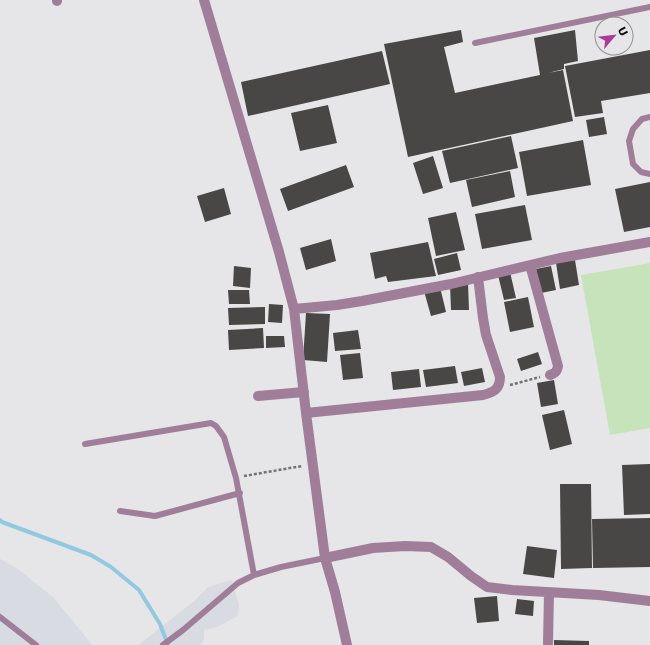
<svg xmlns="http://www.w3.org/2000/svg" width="650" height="645" font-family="'DejaVu Sans',sans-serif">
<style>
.built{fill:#d9dbe3}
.green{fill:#c7e3bc}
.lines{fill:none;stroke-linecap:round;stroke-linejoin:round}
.stream{stroke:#92c9e0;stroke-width:4}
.building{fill:#484746}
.path{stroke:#727273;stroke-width:2.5;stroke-dasharray:3 2;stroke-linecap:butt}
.lane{stroke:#a07e99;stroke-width:6}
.street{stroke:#a07e99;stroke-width:10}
</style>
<rect width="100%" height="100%" fill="#e6e6e8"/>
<path class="built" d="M0,559L18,569L54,598L92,645H0Z
M232,580L239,605L238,616L217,627L204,630V639L201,645H138L193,602L208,587Z"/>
<path class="green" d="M650,263V428L610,435L581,275Z"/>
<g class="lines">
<path class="stream" d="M0,520L2,522L91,555L111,567L139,590L160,624L168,645"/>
</g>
<path class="building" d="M461,30L463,42L444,47L455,93L540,75L534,38L575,30L578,61L564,64V69L548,73L563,70L573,121L408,157L384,44Z
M650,50V93L601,101L603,113L575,117L565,66Z
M382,51L390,84L248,116L241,82Z
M328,105L337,143L300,151L291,113Z
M604,117L607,134L589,137L586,120Z
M511,136L518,168L450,183L442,151Z
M583,140L591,185L527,196L519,152Z
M433,156L443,188L423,194L413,163Z
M346,165L354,187L288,211L280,189Z
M510,171L515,197L472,207L466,180Z
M650,182V227L624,232L615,189Z
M224,188L231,214L205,222L197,196Z
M525,205L532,240L482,249L475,214Z
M456,212L465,250L436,256L428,218Z
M331,239L336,261L306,270L300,248Z
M428,242L436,276L388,282L386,276L375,279L370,253Z
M457,253L461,270L438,275L434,259Z
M575,260L579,285L560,289L556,263Z
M234,266L251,268L250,288L233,286Z
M551,266L556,290L541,293L536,269Z
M510,272L516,298L504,300L498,275Z
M468,283L469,310H451L450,284Z
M440,287L446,312L431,316L424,291Z
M228,290H249L250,304H229Z
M528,297L534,327L510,332L504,302Z
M269,304L283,305L282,323L268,322Z
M265,307V324L229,325L228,308Z
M306,313L330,314L327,362L303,360Z
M263,328L264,348L229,350L228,330Z
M358,330L361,349L335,351L333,333Z
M266,336H284L285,347L266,348Z
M538,352L542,364L521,371L517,359Z
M360,353L363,378L343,380L340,355Z
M455,366L458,383L426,387L423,370Z
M482,368L485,382L464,386L461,372Z
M419,369L421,387L393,390L391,372Z
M554,380L558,404L541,407L537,383Z
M564,410L572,444L550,450L542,415Z
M650,464V514L624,515L622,465Z
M560,484H591L592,568L561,569Z
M650,518V567L593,568L592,519Z
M527,546L557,550L554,578L523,574Z
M497,596L499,621L477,623L474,598Z
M517,599L534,601L533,616L515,614Z
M554,640L589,641V645H554Z"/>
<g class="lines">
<path class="path" d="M510,385L540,377
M244,476L302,466"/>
<path class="lane" d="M475,43L650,7
M650,117L642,119L633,129L629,141L633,164L641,172L650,174
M85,444L211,423L216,426L224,437L236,478L254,575
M120,511L155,516L240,493
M0,617L36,645
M163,645L183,630L238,583L254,575L281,567L325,558"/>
<path class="street" d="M57,0V1
M204,0L279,252L294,309L306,413L325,558L335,592L347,645
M530,265L558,366C557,372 555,373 550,375
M294,309L337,305L362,301L451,284L560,258L650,242
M258,396L304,392
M306,413L483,395C494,392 500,389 500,377L486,335L483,318L478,277
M325,558L373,548L405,546L431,547L448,557L471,576L487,587L512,590L599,595L650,601
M548,643L549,593"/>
</g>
<g transform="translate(614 36) rotate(62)"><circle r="19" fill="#e6e6e8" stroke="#909092"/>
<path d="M0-3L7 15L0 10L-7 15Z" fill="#ab3b97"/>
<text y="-6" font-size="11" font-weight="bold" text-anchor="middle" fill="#0f0f10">U</text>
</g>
</svg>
